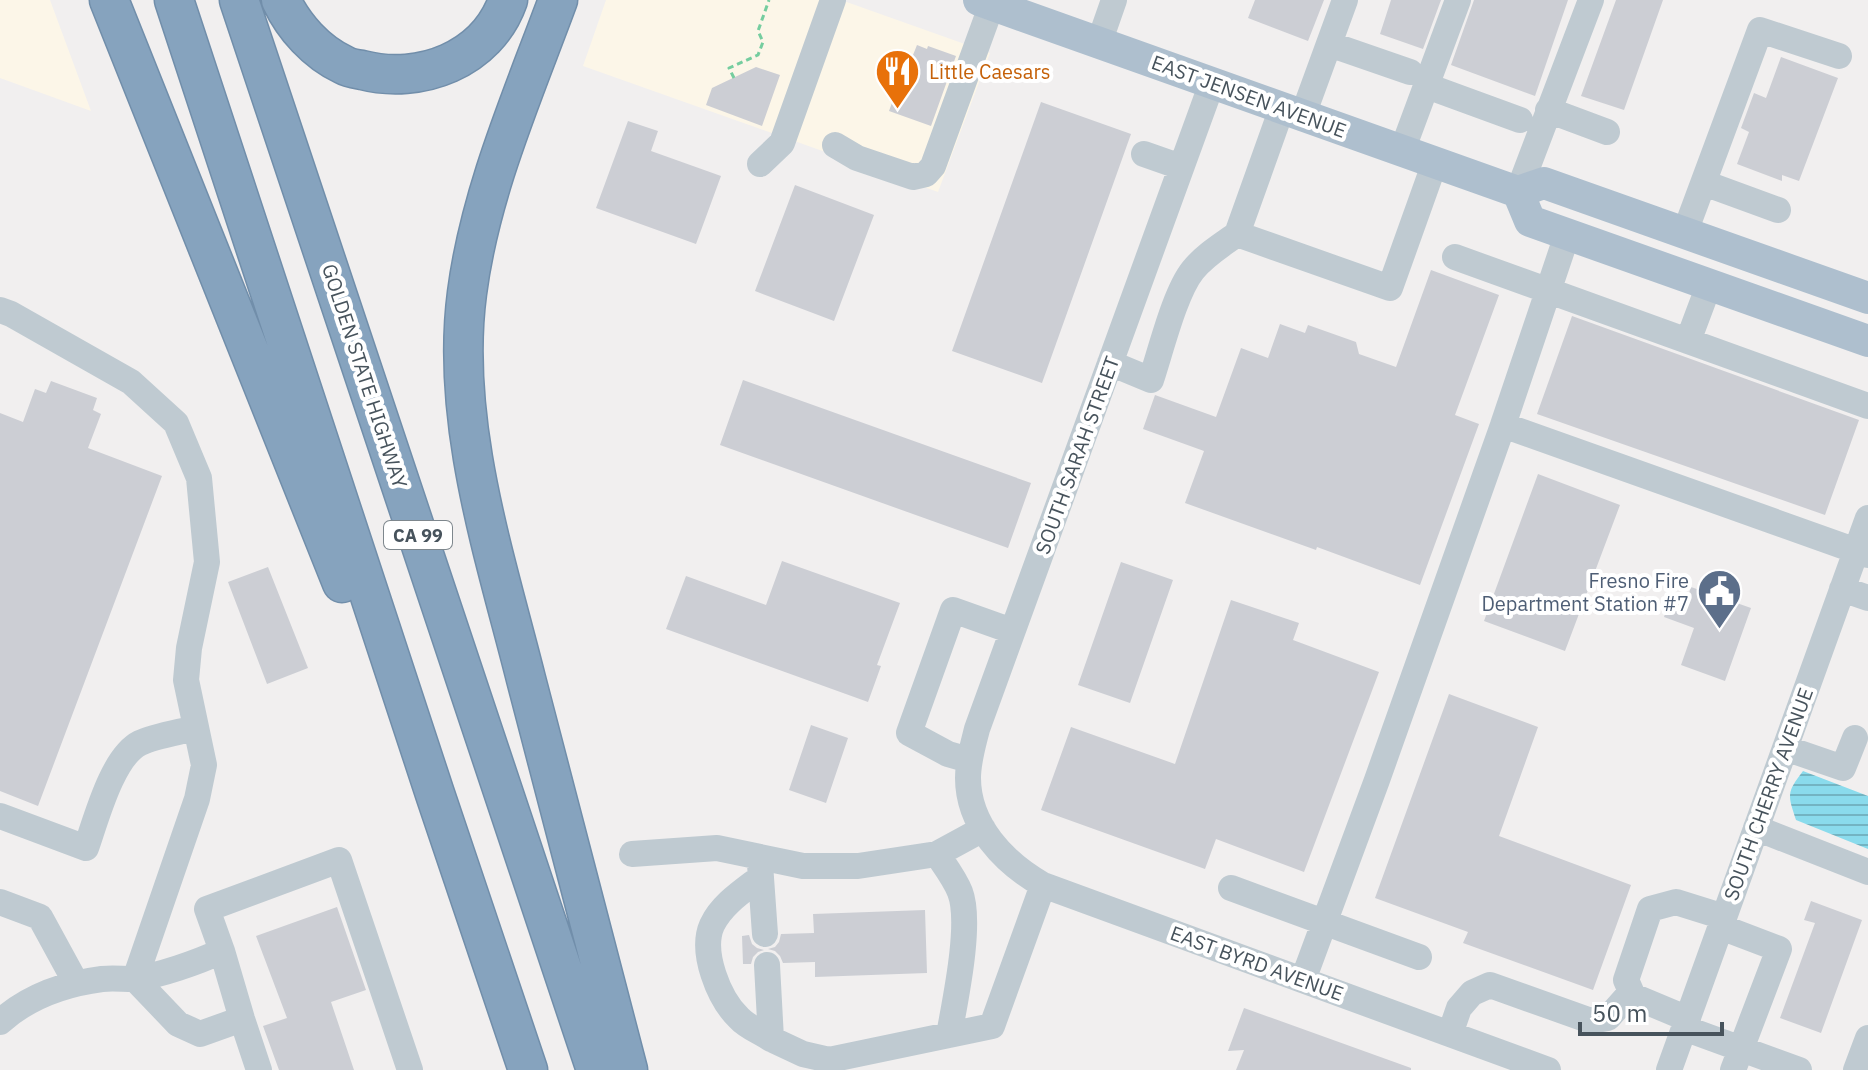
<svg xmlns="http://www.w3.org/2000/svg" width="1868" height="1070" font-family="'IBM Plex Sans',sans-serif">
<style>
.commercial{fill:#fcf6e8}
.water{fill:url(#water-rules)}
.building{fill:#ccced4}
.lines{fill:none;stroke-linecap:round;stroke-linejoin:round}
.highway-casing{stroke:#718eaa;stroke-width:41}
.path{stroke:#75cd9f;stroke-width:3;stroke-dasharray:6 4;stroke-linecap:butt}
.minor{stroke:#bfcad1;stroke-width:26}
.major{stroke:#aebfce;stroke-width:32}
.highway{stroke:#86a3be;stroke-width:38}
.labels{text-anchor:middle;dominant-baseline:central;stroke-width:8;stroke-linejoin:round;paint-order:stroke}
.shield{fill:#fff;stroke:#7e878d;stroke-width:2}
.shield-label{font-size:18px;font-weight:bold;fill:#47535c}
.food-label{font-size:20px;fill:#c56008;stroke:#fff;text-anchor:start}
.street-label{font-size:20px;fill:#47535c;stroke:#fff}
.service-label{font-size:20px;fill:#4e5e75;stroke:#fff;text-anchor:end}
</style>
<defs>
<pattern id="water-rules" width="6" height="5" patternUnits="userSpaceOnUse" patternTransform="scale(2)"><rect width="6" height="5" fill="#8adbec"/><path d="M0 2.5h6" fill="none" stroke="#73b4c2"/></pattern>
</defs>
<rect width="100%" height="100%" fill="#f1efef"/>
<path class="commercial" d="M0,0H50L91,111L0,78Z
M606,0H841L990,53L938,192L583,66Z"/>
<path class="water" d="M1803,771L1868,796V849L1796,820C1788,795 1786,793 1803,771Z"/>
<path class="building" d="M1255,0H1324L1308,41L1248,18Z
M1391,0H1441L1423,49L1380,34Z
M1474,0H1568L1535,96L1451,65Z
M1616,0H1663L1624,110L1581,96Z
M917,45L927,49L928,46L956,56L931,126L889,111L908,59L911,60Z
M1781,57L1838,78L1799,181L1782,175V181L1737,164L1749,132L1741,128L1754,93L1766,98Z
M756,67L780,75L762,126L706,105L712,88Z
M1041,102L1131,134L1042,383L952,351Z
M628,121L658,131L651,151L721,176L696,244L596,208Z
M795,185L874,215L834,321L755,291Z
M1431,270L1499,295L1455,415L1479,424L1420,585L1317,547L1316,550L1185,503L1204,451L1143,429L1155,395L1216,417L1241,348L1268,358L1280,324L1305,333L1308,325L1356,342L1359,354L1396,367Z
M1572,316L1859,420L1825,515L1537,414Z
M743,380L1031,483L1008,548L720,445Z
M51,381L97,398L93,410L101,414L88,448L162,476L38,806L0,791V413L23,422L35,389L46,393Z
M1538,474L1620,505L1565,651L1484,621Z
M782,561L900,603L877,665L881,666L868,702L666,629L686,576L766,605Z
M1121,562L1173,580L1130,703L1078,685Z
M268,567L308,668L267,684L228,582Z
M1691,587L1751,608L1725,681L1681,665L1694,628L1664,617L1672,594L1687,599Z
M1231,600L1299,623L1293,640L1379,672L1304,872L1216,839L1205,869L1041,810L1071,727L1175,764Z
M1449,694L1538,727L1499,836L1631,885L1593,990L1463,943L1468,932L1375,898Z
M811,725L848,738L826,803L789,790Z
M1811,901L1862,920L1821,1033L1780,1018L1815,923L1804,920Z
M337,907L366,990L331,1002L354,1070H279L263,1026L287,1018L256,936Z
M925,910L927,973L815,977V962L783,963L780,956L775,951L768,949L775,947L779,942L781,934L814,933L813,914Z
M749,935L752,944L757,948L764,950L758,952L753,957L751,964H743L742,936Z
M1244,1008L1411,1068V1070H1236L1244,1050L1228,1051Z"/>
<g class="lines">
<defs>
<path id="highway" d="M109,0L342,583
M174,0L435,794L528,1070
M239,0L596,1070
M281,0C294,27 316,52 344,65C349,68 356,69 362,70C420,85 487,60 508,0
M558,0C523,95 480,192 467,293C450,422 495,556 526,679C560,809 594,940 628,1070"/>
</defs>
<use href="#highway" class="highway-casing"/>
<path class="path" d="M734,78L729,68L758,55L763,42L758,31L769,0"/>
<path class="minor" d="M1099,43L1114,0
M1329,44L1410,72
M1212,83L977,729C973,745 968,761 968,778C968,825 1004,863 1043,885L1548,1070
M1427,86L1520,120
M1282,108L1237,234L1390,288L1435,162
M1548,110L1607,132
M1303,115L1345,0
M835,145L857,158L913,177L926,174L933,166L992,4
M1402,151L1458,0
M1144,154L1181,167
M760,164L782,143L833,0
M1704,183L1778,210
M1518,192L1591,0
M1685,232L1760,30L1839,56
M1455,257L1868,406
M0,310L11,314L131,382L176,423L199,478L207,562L189,648L186,680L204,765L197,799L135,979
M1688,341L1709,285
M1110,363L1151,380C1161,350 1175,292 1193,270C1205,255 1222,245 1237,234
M1503,425L1567,235
M1842,589L1868,598
M1785,748L1843,768L1855,738
M969,760L948,754L909,733L953,610L1012,631
M0,816L86,848C96,820 112,757 140,743C154,736 180,732 195,728
M1756,828L1868,872
M632,854L717,848L803,866H858L937,854L983,829
M937,854C945,866 955,879 960,892C972,923 955,1001 949,1035
M760,864L765,934
M761,877C743,891 722,904 712,925C700,952 719,999 739,1018C747,1027 761,1032 771,1039
M1231,888L1419,957
M0,902L40,917L76,983
M1721,927L1779,949L1733,1070
M222,951L242,1019L259,1070
M767,965L771,1039L803,1054L829,1060L992,1026L1043,885
M135,979L178,1024L200,1034L242,1019
M1303,980L1377,780L1503,425L1868,555
M1688,1019L1633,996L1626,980L1650,909L1676,902L1724,917
M0,1022C29,996 63,984 102,979C112,978 122,979 133,979C159,976 198,962 222,951L207,909L339,860L410,1070
M1684,1028L1799,1070
M1450,1034L1459,1008L1472,993L1490,985L1591,1021L1608,1018L1631,992
M1669,1070L1868,518
M1856,1070L1868,1038"/>
<path class="major" d="M979,0L1518,192L1544,183L1868,298
M1518,192L1530,221L1868,341"/>
<use href="#highway" class="highway"/>
</g>
<defs>
<symbol id="restaurant-pin" viewBox="-11 -11 22 30"><path d="M0 17L-7.5 6A9.5 9.5 0 1 1 7.5 6Z" fill="#e8710a" stroke="#fff"/><path d="M-5-6h1v4h1v-4h1v4h1v-4h1v5L-1.5 .5V6h-2V.5L-5-1ZM5-6V6H3V1.5H1.5Q1.5-4 5-6Z" fill="#fff"/></symbol>
<symbol id="civic-pin" viewBox="-11 -11 22 30"><path d="M0 17L-7.5 6A9.5 9.5 0 1 1 7.5 6Z" fill="#5c6f8a" stroke="#fff"/><path d="M-.6-6.5H3V-4.5H.6V-3L4-1V1h2V6H-6V1h2V-1L-.6-3ZM-1.2 2.5V6h2.4V2.5Z" fill="#fff"/></symbol>
</defs>
<g fill-rule="evenodd">
<use href="#restaurant-pin" x="872" y="46" width="51" height="69"/>
<use href="#civic-pin" x="1694" y="566" width="51" height="69"/>
</g>
<g class="labels">
<rect class="shield" x="384" y="521" width="68" height="28" rx="6"/>
<g class="shield-label">
<text x="418" y="535">CA 99</text>
</g>
<g class="food-label">
<text x="929" y="71">Little Caesars</text>
</g>
<g class="street-label">
<text transform="translate(1249 96) rotate(20)">EAST JENSEN AVENUE</text>
<text transform="translate(365 376) rotate(72)">GOLDEN STATE HIGHWAY</text>
<text transform="translate(1077 455) rotate(-70)">SOUTH SARAH STREET</text>
<text transform="translate(1768 794) rotate(-70)">SOUTH CHERRY AVENUE</text>
<text transform="translate(1257 963) rotate(20)">EAST BYRD AVENUE</text>
</g>
<g class="service-label">
<text x="1689" y="580">Fresno Fire<tspan x="1689" dy="23">Department Station #7</tspan></text>
</g>
</g>
<path d="M1580 1022v12h142v-12" fill="none" stroke="#47535c" stroke-width="4"/>
<text x="1592" y="1022" font-size="24" fill="#47535c" stroke="#ffffff" stroke-width="6" paint-order="stroke">50 m</text>
</svg>
